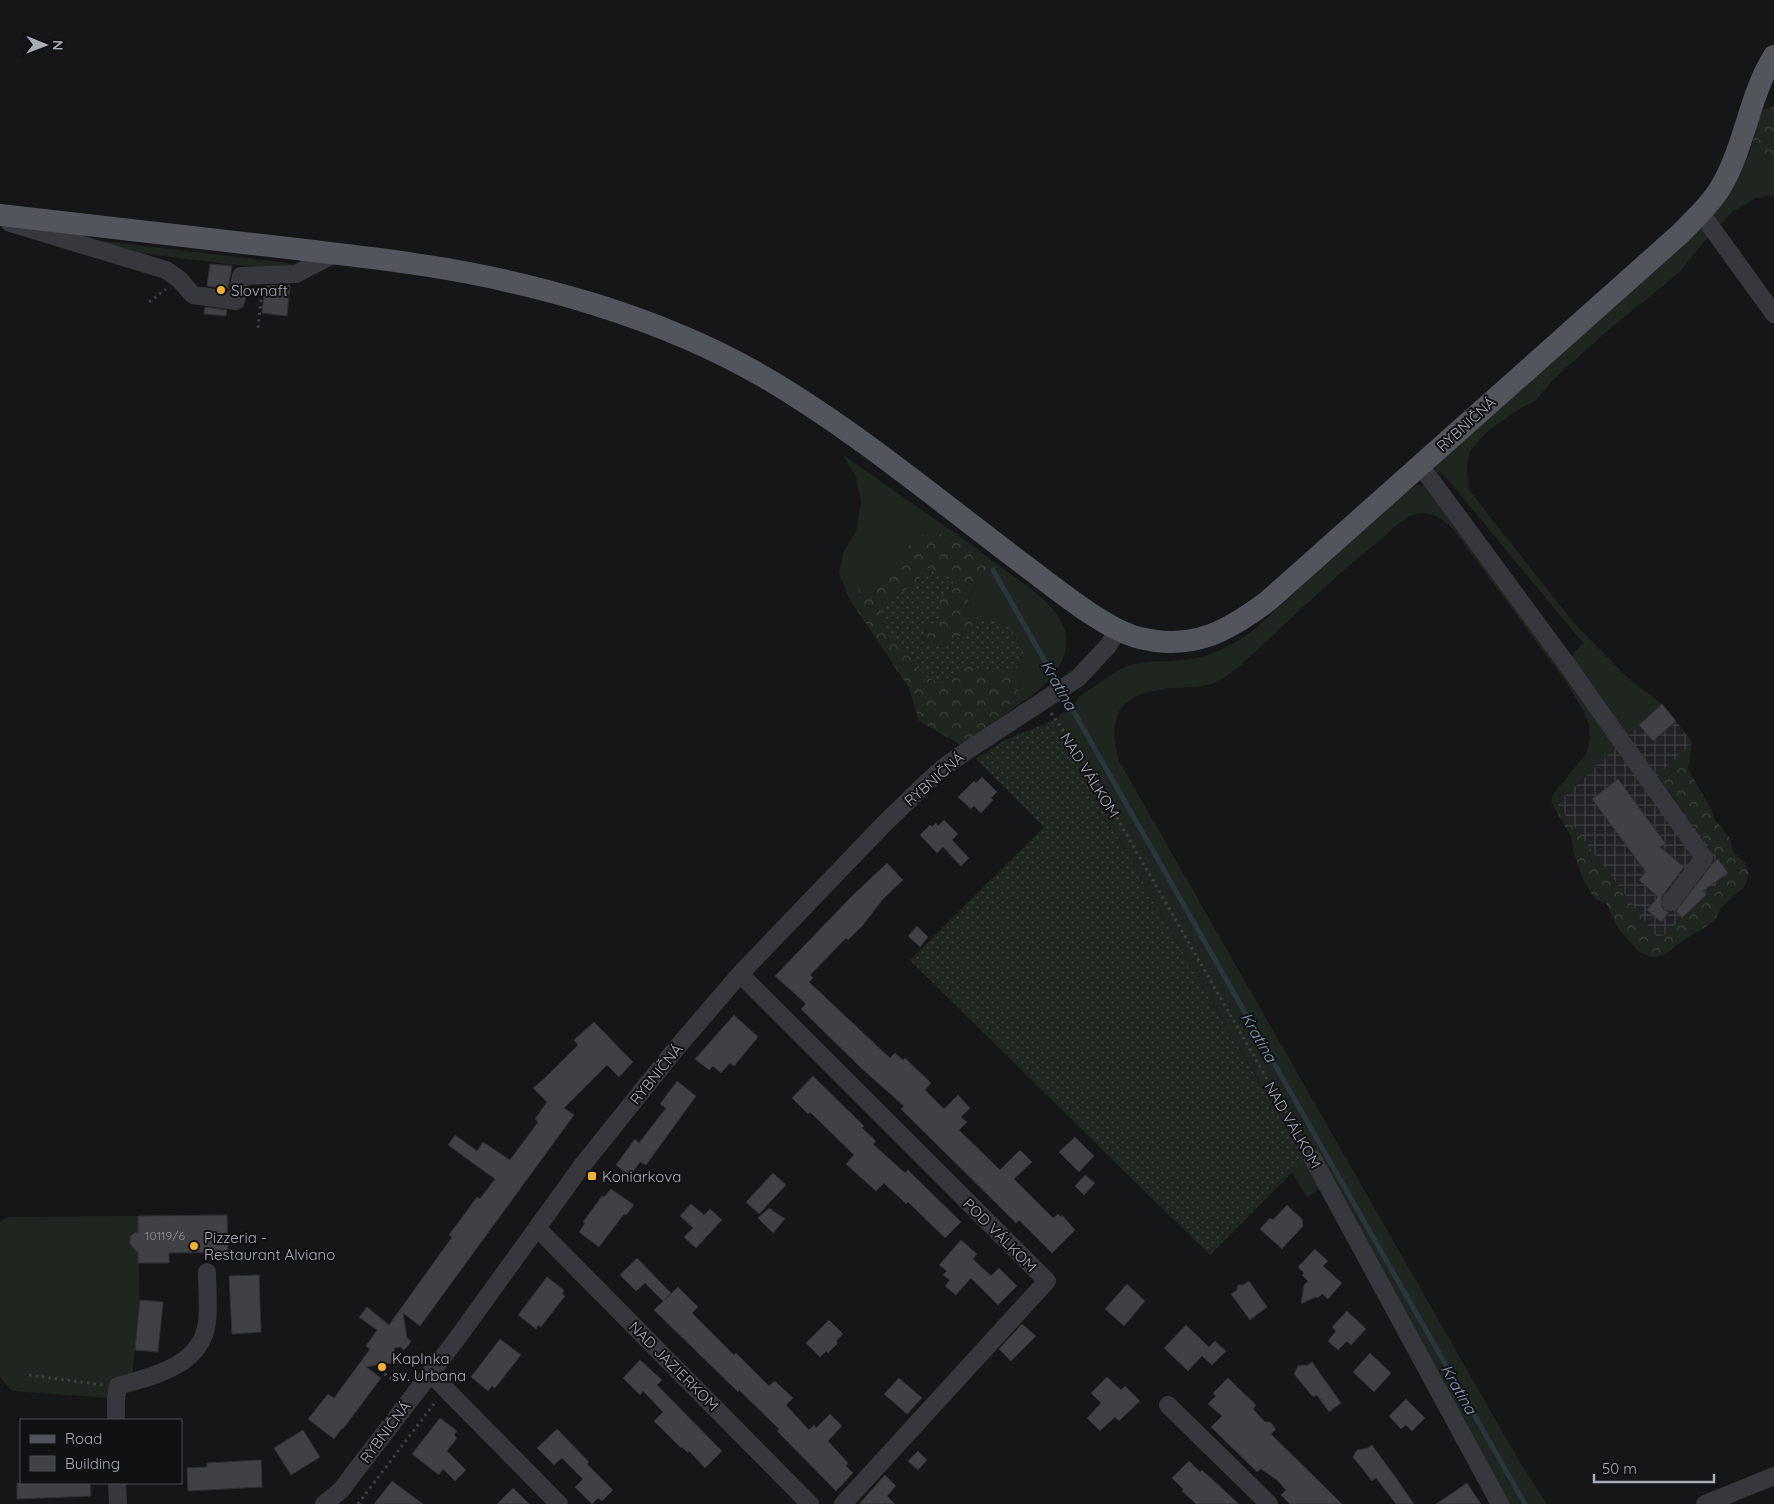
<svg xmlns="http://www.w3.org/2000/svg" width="1774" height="1504" font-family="Quicksand,sans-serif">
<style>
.industrial{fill:url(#industrial-grid)}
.grass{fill:#1e261f}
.forest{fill:url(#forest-crowns)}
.garden{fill:url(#garden-dots)}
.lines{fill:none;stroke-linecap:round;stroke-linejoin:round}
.stream{stroke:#2c353c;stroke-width:5}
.building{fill:#404145;stroke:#303034}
.path{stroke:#3d3f44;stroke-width:3;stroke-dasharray:2.5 4;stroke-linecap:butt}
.minor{stroke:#37383d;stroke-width:18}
.major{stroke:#53555c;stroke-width:22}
.poi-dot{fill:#f2b134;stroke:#111113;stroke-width:2}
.labels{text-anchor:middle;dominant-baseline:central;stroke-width:4;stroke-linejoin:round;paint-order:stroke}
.number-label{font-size:12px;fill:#8e929b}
.poi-label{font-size:15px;fill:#a8adb8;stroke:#111113;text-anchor:start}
.street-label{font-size:15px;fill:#a8adb8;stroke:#111113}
.water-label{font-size:16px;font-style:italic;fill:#7f9bb3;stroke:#111113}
</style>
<defs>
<pattern id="industrial-grid" width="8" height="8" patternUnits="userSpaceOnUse" patternTransform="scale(1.25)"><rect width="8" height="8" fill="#222225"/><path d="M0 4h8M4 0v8" fill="none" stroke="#3f3f43"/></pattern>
<pattern id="forest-crowns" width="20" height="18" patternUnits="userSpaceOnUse" patternTransform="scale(1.25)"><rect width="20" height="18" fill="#1e261f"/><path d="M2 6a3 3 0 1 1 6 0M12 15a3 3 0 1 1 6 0" fill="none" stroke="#3c433d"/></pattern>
<pattern id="garden-dots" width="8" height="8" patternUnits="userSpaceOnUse" patternTransform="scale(1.25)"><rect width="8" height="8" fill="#1e261f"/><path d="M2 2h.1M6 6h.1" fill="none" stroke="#3c433d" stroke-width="1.8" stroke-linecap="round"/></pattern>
</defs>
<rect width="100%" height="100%" fill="#161618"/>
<path class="industrial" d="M1662,704L1676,721L1692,742L1657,777L1729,873L1659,940L1557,804L1627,736Z"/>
<path class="grass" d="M1753,142L1763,148L1774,177V195L1756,198L1733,211L1708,237L1679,273L1607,331L1552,381L1535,401L1521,408L1489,430L1470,451L1467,466L1469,490L1574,623L1628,678L1662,704L1627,736L1569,659L1583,643L1444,475L1435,471L1438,464L1450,452L1714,214C1732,190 1744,171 1753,142Z
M94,240L288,263L292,266L287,271L105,249Z
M843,455L976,548L951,540L936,531L906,550L889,574L870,587L857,590L850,600L839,574L843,553L856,531L861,502L856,477Z
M1418,485L1426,486L1618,745L1557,804L1556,811L1551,802L1553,794L1586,754L1590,740L1589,725L1583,710L1566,682L1453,529C1442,519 1431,510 1416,514C1403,517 1394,528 1385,536C1334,576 1289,621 1242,664C1233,671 1223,680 1212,684C1195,689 1175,686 1158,690C1115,697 1108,722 1119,761L1522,1466L1547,1504H1509L1331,1182L1307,1197L1292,1172L1305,1158L1206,993L1052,721L1078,701V698C1091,689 1115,670 1130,665C1148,660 1165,662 1183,660C1211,658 1235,644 1256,628L1408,490Z
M991,560C1032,591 1099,624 1048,681C1038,693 1016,706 1003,716L1020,686L1014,672L1021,662L990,620L975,617L968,599L978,581L988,577Z
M121,1216H138V1232H133L130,1237V1244L132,1247H138L140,1300L135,1350L131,1385L122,1399L12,1391L0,1377V1222L8,1217Z"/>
<path class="forest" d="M1774,106V177L1763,148L1753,142L1755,129L1762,110Z
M936,531L951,540L976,548L991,560L988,577L978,581L968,599L975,617L972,627L949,644L928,643L923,637L927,626L928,568L912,587L886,599L883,622L904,647L971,663L984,672H1014L1020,686L1003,716L961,745L919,721L909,688L850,600L857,590C897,581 893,554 921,536C926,534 931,532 936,531Z
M1692,742L1688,769L1711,809L1715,820L1729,837L1733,851L1745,863L1749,874L1745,886L1721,908L1714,922L1685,939L1663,956L1651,957L1638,951L1618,928L1606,903L1595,899L1584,881L1575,856L1571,836L1556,811L1557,804L1659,940L1729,873L1657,777Z"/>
<path class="garden" d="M928,568L952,579L955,587L938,599L940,620L927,626L923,637L928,643L949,644L972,627L975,617L990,620L1010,628L1024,648L1021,662L1014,672H984L971,664L941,683L926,677L883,622L886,599L912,587Z
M1052,721L1206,993L1305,1159L1210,1255L1140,1187L910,960L1044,827L976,759L1005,740Z"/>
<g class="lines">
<path class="stream" d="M993,570L1525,1504"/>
</g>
<path class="building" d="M210,264L232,266L228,289L207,286Z
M290,285L287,316L262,313L265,286Z
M205,307L227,310L226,316L204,314Z
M1662,704L1676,721L1653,741L1639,725Z
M982,777L997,792L991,798L993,800L981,813L974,806L971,809L958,797L974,781L976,783Z
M1618,779L1666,844L1660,847L1684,867L1662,896L1661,906L1664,910L1669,912L1661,922L1647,910L1658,897L1639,880L1646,872L1592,799Z
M944,820L958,834L952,840L969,858L961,866L943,847L937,853L920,835L930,825L932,827L936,823L938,826Z
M1718,859L1728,873L1703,891L1706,895L1682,918L1676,911L1713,863Z
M887,863L903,880L883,899L863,925L848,940L846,938L810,975L813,978L809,982L890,1058L895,1053L903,1060L905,1058L931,1083L925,1090L944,1109L958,1095L970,1108L961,1117L967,1122L959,1130L1000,1170L1020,1150L1032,1162L1014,1179L1053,1218L1058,1214L1061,1217L1062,1215L1075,1230L1052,1253L1019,1220L1016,1223L901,1109L904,1106L861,1068L801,1009L806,1004L775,976L852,896Z
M917,926L928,937L920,947L908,936Z
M734,1015L758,1037L734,1066L730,1063L721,1073L713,1066L709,1070L695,1059Z
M594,1022L633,1062L619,1077L607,1065L564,1108L574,1115L420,1326L403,1313L407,1338L411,1341L408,1346L404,1350L400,1347L394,1348L397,1362L366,1367L381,1378L343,1429L342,1428L334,1439L308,1419L328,1394L334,1398L370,1349L366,1346L377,1330L359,1317L367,1307L389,1325L452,1237L449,1235L477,1197L480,1199L495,1179L448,1145L455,1135L477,1151L483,1142L510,1160L538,1122L535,1119L547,1102L533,1088L546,1077L578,1045L574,1040Z
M813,1076L864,1126L862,1128L876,1141L873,1144L905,1173L908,1170L961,1222L945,1238L908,1202L906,1204L884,1183L876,1191L846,1164L854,1155L810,1112L808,1114L792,1098Z
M677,1081L696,1096L646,1165L640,1162L630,1176L616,1165L635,1139L639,1143L666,1108L660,1104Z
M1075,1137L1094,1156L1079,1172L1059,1152Z
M773,1173L786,1185L759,1214L746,1202Z
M1085,1175L1095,1183L1084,1195L1075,1186Z
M611,1189L634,1205L626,1215L624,1214L599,1247L579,1232L585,1223L583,1222L602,1196L604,1197Z
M691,1204L704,1215L710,1209L722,1220L696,1248L684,1237L693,1228L680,1216Z
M1287,1205L1302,1219L1303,1226L1282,1249L1260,1229L1270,1218L1273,1220Z
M769,1208L785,1219L773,1233L758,1218Z
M227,1215L228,1252L169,1253V1263H138V1253L130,1244V1237L135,1232H138V1216Z
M961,1240L977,1254L973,1259L991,1276L999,1268L1017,1286L998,1305L971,1278L956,1295L945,1286L950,1280L943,1275L947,1271L939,1265Z
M1315,1249L1328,1261L1323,1266L1342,1283L1328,1299L1322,1294L1318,1298L1315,1297L1301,1304L1304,1285L1308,1281L1302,1275L1304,1273L1298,1267Z
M637,1258L671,1293L663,1301L645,1283L636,1291L620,1275Z
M259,1275L261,1332L232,1334L229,1276Z
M547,1277L564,1290L562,1294L565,1296L541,1327L538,1325L536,1329L518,1315Z
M1249,1281L1267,1307L1250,1320L1231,1294L1237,1290L1238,1285H1243Z
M1127,1284L1145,1301L1124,1326L1105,1309Z
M678,1287L698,1307L692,1313L734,1355L736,1353L769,1386L775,1381L793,1398L786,1405L809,1430L814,1425L816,1428L830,1414L842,1426L828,1441L848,1463L846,1466L853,1473L836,1491L777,1431L779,1429L739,1390L738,1392L654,1310Z
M140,1300L163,1302L158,1352L135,1350Z
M1347,1311L1366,1329L1351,1345L1347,1341L1338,1350L1328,1341L1336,1331L1332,1327Z
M829,1320L843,1334L836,1341L838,1343L828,1353L826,1351L820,1357L806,1343Z
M1022,1324L1036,1336L1011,1361L999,1349Z
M1186,1325L1209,1347L1215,1341L1226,1351L1212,1365L1202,1356L1188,1371L1164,1348Z
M500,1339L521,1355L495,1388L492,1386L488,1391L471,1377Z
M1370,1353L1391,1373L1374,1392L1353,1372Z
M640,1360L662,1380L657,1385L722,1451L705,1468L689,1451L688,1453L682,1447L681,1448L654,1421L663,1412L643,1391L640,1395L623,1378Z
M1312,1362L1341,1403L1329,1412L1317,1395L1313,1397L1294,1374L1298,1366L1308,1365Z
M1107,1377L1121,1390L1125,1386L1140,1401L1119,1421L1115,1417L1100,1431L1087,1418L1101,1403L1091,1393Z
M899,1378L922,1398L907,1414L884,1394Z
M1228,1378L1256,1405L1253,1409L1265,1422H1270L1276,1429L1271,1434L1342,1504H1290L1281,1495L1286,1490L1277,1480L1261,1469L1257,1472L1211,1427L1222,1416L1208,1404L1216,1396L1213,1393Z
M1406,1399L1425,1418L1412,1431L1406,1425L1401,1429L1389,1416Z
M440,1418L457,1431L454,1435L457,1438L447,1451L466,1470L455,1481L443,1469L439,1475L412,1454Z
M557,1429L589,1462L587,1464L613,1490L602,1501L598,1498L592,1504L575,1487L583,1479L562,1458L554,1465L537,1448Z
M303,1430L320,1457L291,1475L274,1448Z
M1372,1445L1396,1478L1414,1504H1396L1376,1478L1372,1481L1353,1457L1357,1450L1368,1448Z
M918,1451L927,1460L918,1470L908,1461Z
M261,1460L262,1487L188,1491L187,1468L207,1467V1463Z
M1189,1461L1200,1472L1202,1470L1239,1504H1196L1182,1491L1183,1489L1172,1478Z
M885,1475L896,1486L887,1496L895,1504H859Z
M392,1481L423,1504H374Z
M17,1483H90L91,1496L17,1499Z
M1467,1483L1481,1504H1436Z
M513,1488L529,1504H497Z"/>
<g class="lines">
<path class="path" d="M149,302L166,289
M258,328L262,291
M1051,713L1082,757L1305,1145
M379,1370L396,1382
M29,1375L103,1385
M358,1504L436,1401"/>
<path class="minor" d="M1701,213L1774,314
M10,223L166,270L179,279L193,295L236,301L241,276L296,274L334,254
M1420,465L1566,663L1704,858L1671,902
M740,974L1047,1281L843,1504
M1313,1159L1500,1504
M537,1228L810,1504
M430,1373L559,1504
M1168,1405L1269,1504
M116,1420V1399L118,1386C153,1376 202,1366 207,1322C209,1306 207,1288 207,1272
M117,1483L118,1504
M324,1504L341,1490L357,1469L456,1340L581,1167L674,1051L740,974L884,824L924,785L944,767L968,750L1078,678L1108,646L1118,630
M1705,1504L1774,1476"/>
<path class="major" d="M0,215C99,226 198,237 297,249C336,254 376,258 415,264C532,281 661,317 764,377C856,431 938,500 1023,564C1053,586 1105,630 1140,638C1193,651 1228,631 1268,601L1681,233C1694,219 1709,206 1719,190C1745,149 1748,97 1774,56"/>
</g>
<g class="poi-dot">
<circle cx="221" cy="290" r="5"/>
<rect x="587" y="1171" width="10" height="10" rx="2.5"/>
<circle cx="194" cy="1246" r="5"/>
<circle cx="382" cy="1367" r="5"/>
</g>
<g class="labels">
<g class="number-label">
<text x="165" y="1235">10119/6</text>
</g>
<g class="poi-label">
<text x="231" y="290">Slovnaft</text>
<text x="602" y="1176">Koniarkova</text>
<text x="204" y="1237">Pizzeria -<tspan x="204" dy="17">Restaurant Alviano</tspan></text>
<text x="392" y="1358">Kaplnka<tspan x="392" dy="17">sv. Urbana</tspan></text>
</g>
<g class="street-label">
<text transform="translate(1466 424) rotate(-42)">RYBNIČNÁ</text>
<text transform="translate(1090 775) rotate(58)">NAD VÁLKOM</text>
<text transform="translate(934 779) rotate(-41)">RYBNIČNÁ</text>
<text transform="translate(656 1074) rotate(-51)">RYBNIČNÁ</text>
<text transform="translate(1293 1125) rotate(60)">NAD VÁLKOM</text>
<text transform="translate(1000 1235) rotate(45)">POD VÁLKOM</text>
<text transform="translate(674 1366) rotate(45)">NAD JAZIERKOM</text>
<text transform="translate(385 1432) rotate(-53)">RYBNIČNÁ</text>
</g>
<g class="water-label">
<text transform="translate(1059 685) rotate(60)">Kratina</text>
<text transform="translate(1259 1037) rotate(60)">Kratina</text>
<text transform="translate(1459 1389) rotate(60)">Kratina</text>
</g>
</g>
<rect x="20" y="1419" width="162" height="65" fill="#111113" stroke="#4d4f55"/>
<rect x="30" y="1435" width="25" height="8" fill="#53555c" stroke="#4d4f55"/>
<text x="65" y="1444" font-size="15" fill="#a8adb8">Road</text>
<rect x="30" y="1456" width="25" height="15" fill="#404145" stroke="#4d4f55"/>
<text x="65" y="1469" font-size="15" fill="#a8adb8">Building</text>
<g transform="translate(45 45) rotate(91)" stroke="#111113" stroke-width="4" paint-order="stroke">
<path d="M0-4L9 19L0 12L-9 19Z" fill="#a8adb8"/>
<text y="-8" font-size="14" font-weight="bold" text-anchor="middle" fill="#a8adb8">N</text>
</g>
<path d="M1594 1474v8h120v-8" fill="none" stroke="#a8adb8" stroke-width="2.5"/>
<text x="1602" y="1474" font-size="15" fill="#a8adb8" stroke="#111113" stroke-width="4" paint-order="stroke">50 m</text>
</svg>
